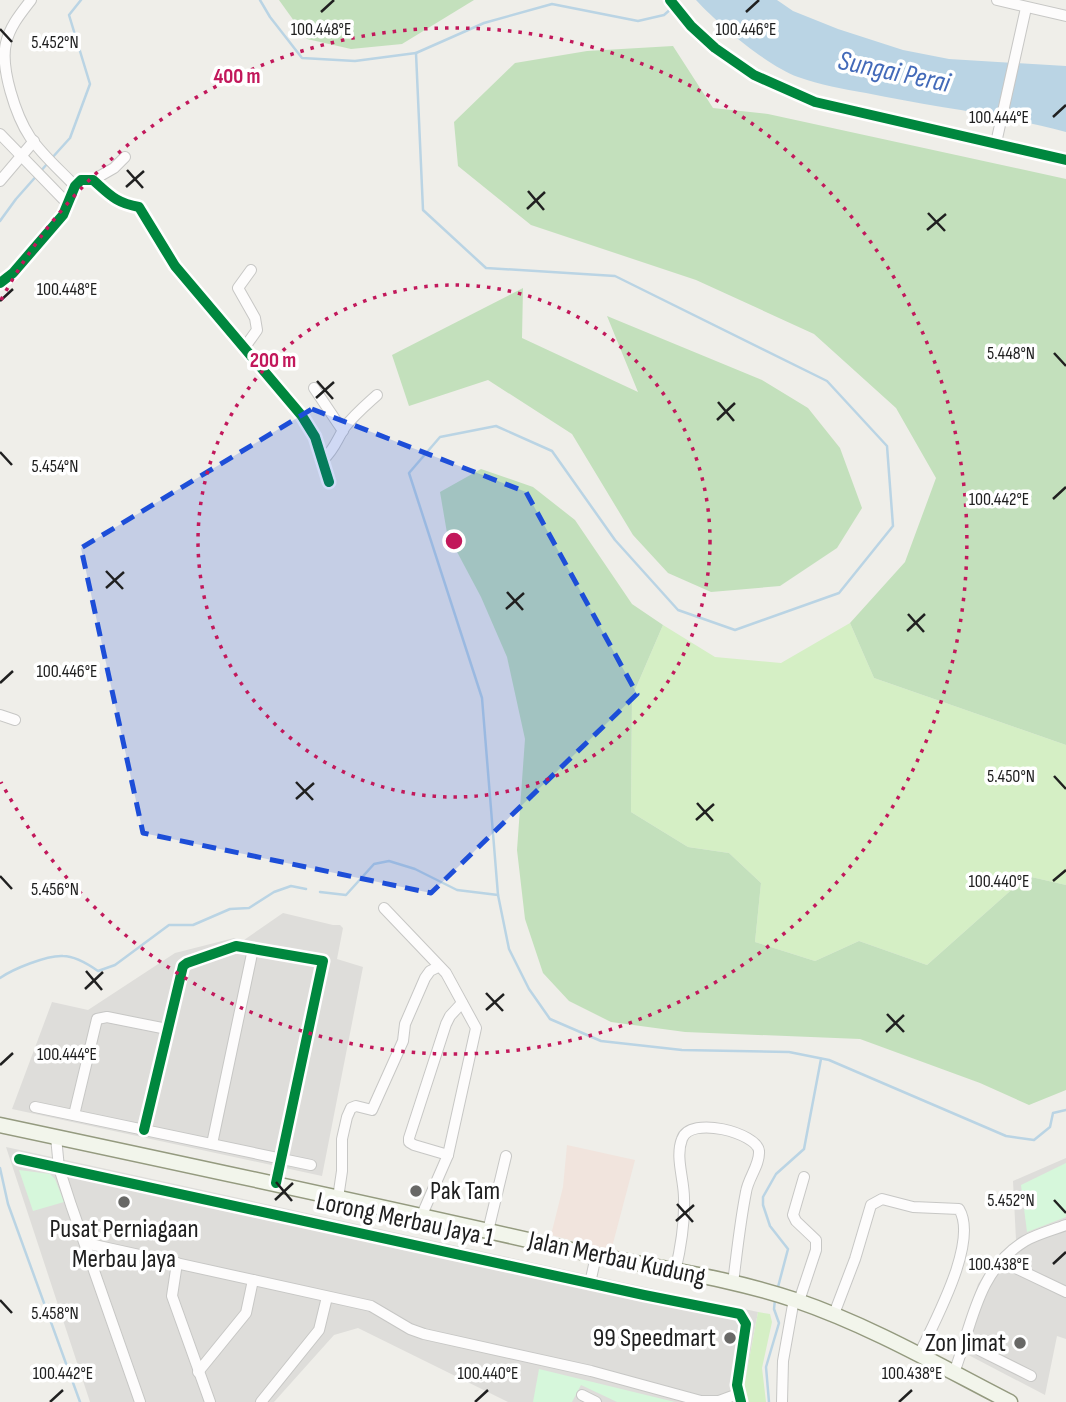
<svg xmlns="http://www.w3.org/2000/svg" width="1066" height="1402" viewBox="0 0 1066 1402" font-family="'Sofia Sans Condensed',sans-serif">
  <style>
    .residential { fill: #deddda }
    .commercial { fill: #f1e4dd }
    .grass { fill: #d5efc5 }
    .forest { fill: #c3e0bc }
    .park { fill: #d6f7db }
    .water { fill: #bad4e4 }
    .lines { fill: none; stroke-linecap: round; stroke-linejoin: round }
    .stream { stroke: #bad4e4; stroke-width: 2.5 }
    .minor-casing { stroke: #c7c7c5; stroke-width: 12 }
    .secondary-casing { stroke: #949a7f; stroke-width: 17 }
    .minor { stroke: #fdfcfc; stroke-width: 10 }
    .secondary { stroke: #f2f5eb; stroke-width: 14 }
    .cycleway-casing { stroke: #fff; stroke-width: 15 }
    .cycleway { stroke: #00873e; stroke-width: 10 }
    .marked { fill: #1d4ed8; fill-opacity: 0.2; stroke: #1d4ed8; stroke-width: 5; stroke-dasharray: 14 9; stroke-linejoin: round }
    .ticks { fill: none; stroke: #202020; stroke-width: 2.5 }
    .ring { fill: none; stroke: #c2185b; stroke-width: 3.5; stroke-dasharray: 3.5 7 }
    .poi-dot { fill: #686866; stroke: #fff; stroke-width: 2.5 }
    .labels { text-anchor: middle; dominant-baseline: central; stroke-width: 7; stroke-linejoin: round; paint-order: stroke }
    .poi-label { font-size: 26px; fill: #202020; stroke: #fff; text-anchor: end }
    .street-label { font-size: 26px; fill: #202020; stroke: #fff }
    .water-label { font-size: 28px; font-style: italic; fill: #436ab9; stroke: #fff }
    .ticks-label { font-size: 18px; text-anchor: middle; fill: #202020; stroke: #fff; stroke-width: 7; stroke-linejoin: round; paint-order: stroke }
    .centre { fill: #c2185b; stroke: #fff; stroke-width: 3.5 }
    .ring-label { font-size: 21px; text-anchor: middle; font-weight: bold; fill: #c2185b; stroke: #fff; stroke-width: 7; stroke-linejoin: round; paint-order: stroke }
  </style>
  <rect width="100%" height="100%" fill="#efeee9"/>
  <g class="residential">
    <path d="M283,913L333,925H340L343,928L337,959L363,967L322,1176L12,1109L52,1002L88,1010L175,953L234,938L244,940Z"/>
    <path d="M6,1147L758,1312L744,1387L749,1402H508L358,1328L334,1335L274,1402H90Z"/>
    <path d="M1066,1158V1339L1057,1336L1045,1395L957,1349L978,1284L995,1260L1016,1240L1013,1181Z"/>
  </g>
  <path class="commercial" d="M567,1145L635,1160L611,1251L551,1235L563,1187Z"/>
  <g class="grass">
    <path d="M850,623L874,678L1066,745V885L1027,876L927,965L859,941L815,961L755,942L761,883L729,853L688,847L631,812L632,697L663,625L715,657L781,663Z"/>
    <path d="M758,1312L770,1314L772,1322L762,1368L766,1402H749L744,1387Z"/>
  </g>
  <g class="forest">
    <path d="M279,0H474L402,44L351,49L307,39Z"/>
    <path d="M673,46L713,108L768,114L1066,179V745L874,678L850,623L905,562L936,478L896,408L814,334L696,280L531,225L458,166L454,122L515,63L587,51Z"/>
    <path d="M523,288L522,338L638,392L607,316L762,380L808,408L840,448L862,508L837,548L780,586L711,592L668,573L633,535L572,434L488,380L409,406L392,355Z"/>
    <path d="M481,469L533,487L575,520L632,604L663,625L632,697L631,812L688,847L729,853L761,883L755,942L815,961L859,941L927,965L1027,876L1066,885V1090L1029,1105L980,1083L860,1039L685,1032L611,1022L569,1001L543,973L525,919L517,850L525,739L507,657L481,597L447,533L440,492Z"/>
  </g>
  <g class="park">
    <path d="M1066,1163V1217L1027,1232L1021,1185Z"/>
    <path d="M19,1170L50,1174L55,1179L64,1202L33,1211Z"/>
    <path d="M539,1369L675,1402H617L581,1385L572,1402H533Z"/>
  </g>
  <path class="water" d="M696,0H777L793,11L838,29L903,50L949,59L1066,66V132C1000,114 932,107 866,93C843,89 820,85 798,77C766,65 719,25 696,0Z"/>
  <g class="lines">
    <g class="stream">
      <path d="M260,0L270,17L302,58L355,61L416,53L423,210L486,268L615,276L827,381L887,446L893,526L839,593L735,630L678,610L615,540L552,451L496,426L440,437L409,473L482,698L498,895L509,949L529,989L550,1019L601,1041L682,1050L789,1052L829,1060L1006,1136L1034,1140L1050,1127L1053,1113L1066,1110"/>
      <path d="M416,53L484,23L552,4L638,21L664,15L672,8"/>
      <path d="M51,159L70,138L90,84L69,15L81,0"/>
      <path d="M0,221L16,199L47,164"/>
      <path d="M320,892L346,895L374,864L389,861L415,869L457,890L498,895"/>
      <path d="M0,978C13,969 47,955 63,956C75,956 88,964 98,971L115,965L169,925H193L230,909L249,908L274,892L291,886L306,889"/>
      <path d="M0,1168L8,1204L80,1402"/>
      <path d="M778,1287L788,1249L770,1226L763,1205V1197L776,1174L804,1149L821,1059"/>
      <path d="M769,1402L766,1367L779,1323L774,1309L775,1299"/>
    </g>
    <g class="minor-casing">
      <g id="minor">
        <path d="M31,0C21,13 10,26 6,43C0,68 16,116 30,137C42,155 60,170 75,186"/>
        <path d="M670,0L691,26L715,48L754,75L815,102L1066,160"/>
        <path d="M997,0L1066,16"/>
        <path d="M0,134L68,204"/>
        <path d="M996,143L1026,8"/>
        <path d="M93,180L114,168L125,157"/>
        <path d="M0,181L34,141"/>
        <path d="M0,283L13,273L63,215L75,186L81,180H93C110,195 116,203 139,207L175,266L302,416L315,437L329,482"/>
        <path d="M245,347L257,330L255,318L238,288L251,270"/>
        <path d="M314,388L343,431"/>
        <path d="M323,460C335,449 337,439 345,427C354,415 366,405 377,395"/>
        <path d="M0,715L15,720"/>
        <path d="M384,908L446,973L476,1028L448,1155L421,1217"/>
        <path d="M35,1107L311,1165"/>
        <path d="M74,1115L97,1019L107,1017L167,1029"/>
        <path d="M144,1130L183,966L187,963L236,946L323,961L276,1183"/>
        <path d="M56,1137L59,1168L71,1205L140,1402"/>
        <path d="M212,1144L253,949"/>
        <path d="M448,1155L414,1145L409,1142V1138L446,1024L450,1016L462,1003"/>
        <path d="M19,1159L644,1295L740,1314L746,1324L737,1385L741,1402"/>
        <path d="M338,1198L342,1171V1139L347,1117L351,1108L356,1106L372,1110L403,1041L405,1024L425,978L430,971L438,967"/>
        <path d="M488,1231L506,1156"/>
        <path d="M85,1243L371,1306L410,1329L424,1334L591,1371L701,1401H719L738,1394"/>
        <path d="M1001,1261L1066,1292"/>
        <path d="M177,1263L172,1296L210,1402"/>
        <path d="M675,1272C681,1247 685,1224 684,1198C684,1179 675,1157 682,1139C690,1115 757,1133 759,1151C760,1165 748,1178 746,1192C740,1222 737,1252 733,1283"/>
        <path d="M590,1283L596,1256"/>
        <path d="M799,1301L816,1250V1240L796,1221L793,1215L804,1177"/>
        <path d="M834,1314L855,1259L871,1205L882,1199L913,1207L959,1209C979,1242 934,1322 919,1355"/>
        <path d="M965,1343L1031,1376"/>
        <path d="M198,1372L246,1313L253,1280"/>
        <path d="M954,1373C972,1325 977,1270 1025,1241C1037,1234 1053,1230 1066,1225"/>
        <path d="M582,1395L596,1402"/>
        <path d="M261,1402L319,1330L327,1297"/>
        <path d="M782,1402L783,1361L794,1299"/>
      </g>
    </g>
    <g class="secondary-casing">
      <path id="secondary" d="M0,1125C188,1165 376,1205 563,1248C640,1266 721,1275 795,1300C871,1326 940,1366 1010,1402"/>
    </g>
    <use href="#minor" class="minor"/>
    <use href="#secondary" class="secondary"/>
    <g class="cycleway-casing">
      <g id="cycleway">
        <path d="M670,0L691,26L715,48L754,75L815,102L1066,160"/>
        <path d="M0,283L13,273L63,215L75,186L81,180H93C110,195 116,203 139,207L175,266L302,416L315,437L329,482"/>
        <path d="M144,1130L183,966L187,963L236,946L323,961L276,1183"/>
        <path d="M19,1159L644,1295L740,1314L746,1324L737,1385L741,1402"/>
      </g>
    </g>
    <use href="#cycleway" class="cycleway"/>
  </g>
  <path class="marked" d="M312,409L526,492L637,694L431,893L143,833L81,548Z"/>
  <path class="ticks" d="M321,12L334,0M746,12L759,0M0,29L12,42M1053,117L1066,105M127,170L143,188M126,187L144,171M528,191L544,210M527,209L545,192M928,213L945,231M927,230L946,214M0,301L13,289M1054,353L1066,366M317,381L333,399M316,398L334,382M718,402L734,421M717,420L735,403M0,452L12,465M1053,499L1066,487M106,571L123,589M106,588L124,572M507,592L523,610M506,609L524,593M908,614L924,632M907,631L925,614M0,683L13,671M1054,776L1066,789M296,782L313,800M296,799L314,783M697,803L713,821M696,820L714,804M0,876L12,889M1053,881L1066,870M86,971L102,990M85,989L103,972M486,993L503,1011M486,1010L504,994M887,1014L904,1032M886,1032L904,1015M0,1065L13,1053M276,1182L292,1201M275,1200L293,1183M1054,1200L1066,1213M677,1204L693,1222M676,1221L694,1205M1053,1264L1066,1252M0,1300L12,1313M50,1402L63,1390M475,1402L488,1390M899,1402L912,1390"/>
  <g class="ring">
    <circle cx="454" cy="541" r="256"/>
    <path d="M1 300A513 513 0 1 1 1 782"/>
  </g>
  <g class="poi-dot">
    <circle cx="416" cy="1191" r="7"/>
    <circle cx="124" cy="1202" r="7"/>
    <circle cx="730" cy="1338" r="7"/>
    <circle cx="1020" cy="1343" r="7"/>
  </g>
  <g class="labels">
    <g class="poi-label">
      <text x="430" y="1191" text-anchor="start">Pak Tam</text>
      <text x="124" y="1229" text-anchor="middle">Pusat Perniagaan<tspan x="124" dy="30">Merbau Jaya</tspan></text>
      <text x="716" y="1338">99 Speedmart</text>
      <text x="1006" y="1343">Zon Jimat</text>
    </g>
    <g class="street-label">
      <text transform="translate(405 1220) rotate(12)">Lorong Merbau Jaya 1</text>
      <text transform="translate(617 1259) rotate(12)">Jalan Merbau Kudung</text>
    </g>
    <g class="water-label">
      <text transform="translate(894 72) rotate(12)">Sungai Perai</text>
    </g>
  </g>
  <g class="ticks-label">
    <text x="321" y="35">100.448°E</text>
    <text x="746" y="35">100.446°E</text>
    <text x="55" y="48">5.452°N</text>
    <text x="999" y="123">100.444°E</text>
    <text x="67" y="295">100.448°E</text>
    <text x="1011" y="359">5.448°N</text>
    <text x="55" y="472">5.454°N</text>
    <text x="999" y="505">100.442°E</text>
    <text x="67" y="677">100.446°E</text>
    <text x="1011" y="782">5.450°N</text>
    <text x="999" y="887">100.440°E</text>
    <text x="55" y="895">5.456°N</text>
    <text x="67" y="1060">100.444°E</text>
    <text x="1011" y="1206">5.452°N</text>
    <text x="999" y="1270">100.438°E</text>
    <text x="55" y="1319">5.458°N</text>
    <text x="63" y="1379">100.442°E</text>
    <text x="488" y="1379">100.440°E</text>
    <text x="912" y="1379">100.438°E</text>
  </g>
  <circle cx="454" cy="541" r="10" class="centre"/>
  <g class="ring-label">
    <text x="237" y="83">400 m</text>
    <text x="273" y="367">200 m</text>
  </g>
</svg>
